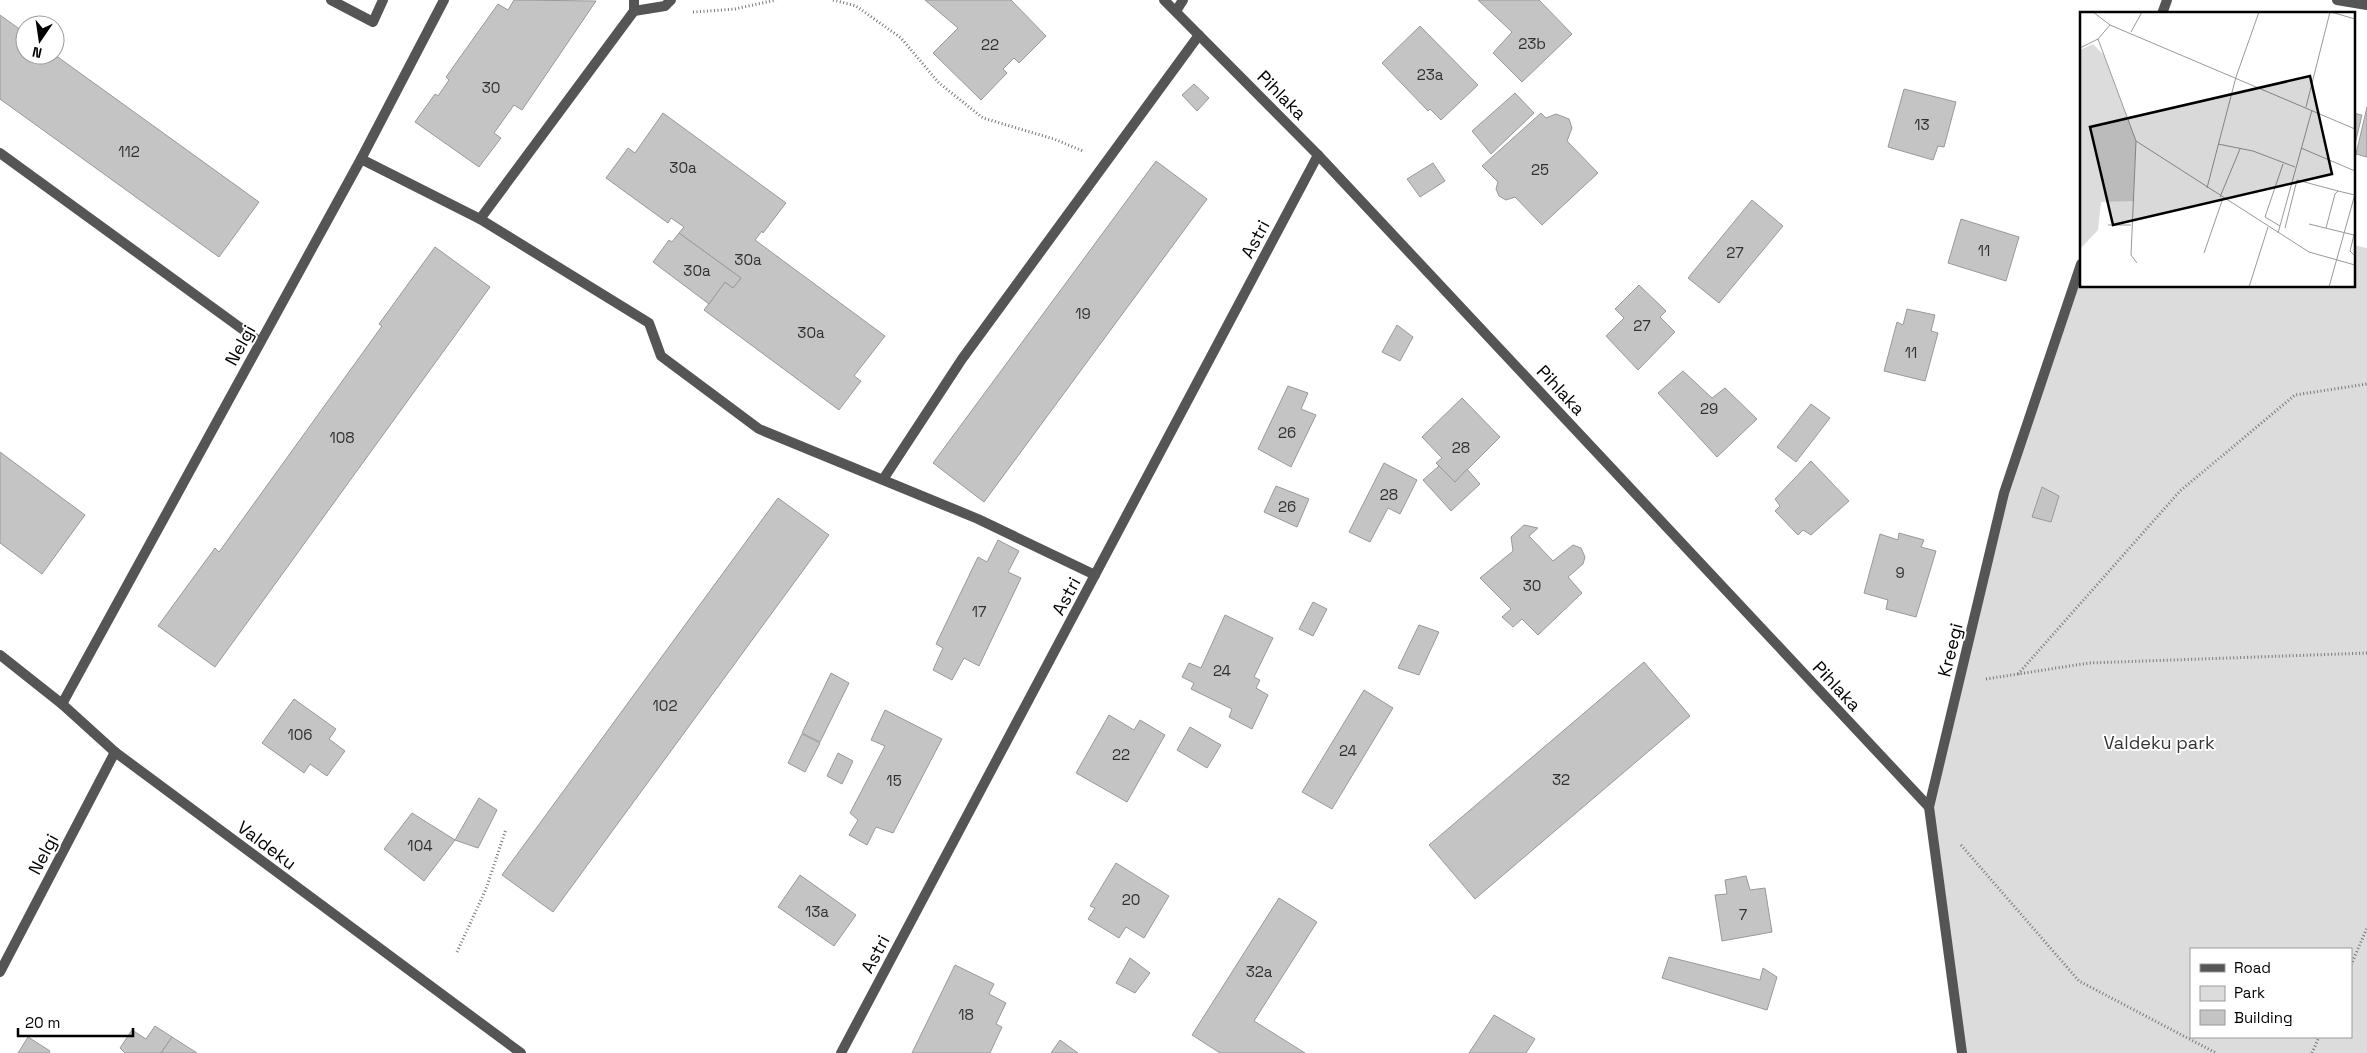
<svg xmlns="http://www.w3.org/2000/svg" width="2367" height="1053" viewBox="0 0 2367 1053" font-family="'Space Grotesk',sans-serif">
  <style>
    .green { fill: #dcdcdc; fill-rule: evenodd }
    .building { fill: #c4c4c4; stroke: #999 }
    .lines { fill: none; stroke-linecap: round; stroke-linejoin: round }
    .path { stroke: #777; stroke-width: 3; stroke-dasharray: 1 2.5; stroke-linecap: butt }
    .minor { stroke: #555; stroke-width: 10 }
    .tertiary { stroke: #555; stroke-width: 10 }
    .labels { text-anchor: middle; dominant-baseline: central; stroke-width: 4; stroke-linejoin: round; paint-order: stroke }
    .number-label { font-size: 15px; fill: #313131 }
    .street-label { font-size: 18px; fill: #000; stroke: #fff }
    .park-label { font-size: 18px; fill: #333; stroke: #fff }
    .inset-road { fill: none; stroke: #999; stroke-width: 1 }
    .view { fill: #000; fill-opacity: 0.15; stroke: #000; stroke-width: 2.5 }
    .inset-edge { fill: none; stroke: #000; stroke-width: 2.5 }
  </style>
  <rect width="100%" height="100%" fill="#fff"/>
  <path class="green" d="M2353,245L2367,248V1053H1962L1929,808L2004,493L2081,264V286H2353ZM2191,949H2351V1037H2191Z"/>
  <g class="building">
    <path d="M514,0L596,1L522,110L514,105L494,133L501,138L479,167L415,122L435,94L438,96L449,80L446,77L498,4L508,10Z"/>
    <path d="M925,0H1011L1046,36L1019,63L1014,58L1003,69L1007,73L981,100L933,53L958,28Z"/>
    <path d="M1478,0H1539L1572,34L1522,82L1493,53L1512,32Z"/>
    <path d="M0,15L25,33V55H55L259,202L219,257L0,99Z"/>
    <path d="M1420,26L1478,85L1441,120L1430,109L1428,111L1382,63Z"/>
    <path d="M1194,84L1209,98L1197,111L1182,95Z"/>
    <path d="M1904,89L1956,102L1944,147L1938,146L1933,160L1888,147Z"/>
    <path d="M1515,93L1534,113L1491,154L1472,131Z"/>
    <path d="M2367,107V157L2356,154Z"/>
    <path d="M663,113L786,203L763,233L762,231L755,240L885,336L854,376L861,381L839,410L704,310L725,282L733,288L741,278L679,233L684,227L671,218L668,223L606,178L628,148L635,153Z"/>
    <path d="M1541,113L1546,118L1556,114L1569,119L1572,128L1567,141L1598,173L1542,225L1515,197L1506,200L1499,196L1496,189L1498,182L1482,166Z"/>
    <path d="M2353,113L2362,115L2354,148H2353Z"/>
    <path d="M1156,161L1207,199L984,502L933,463Z"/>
    <path d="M1433,163L1445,181L1420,197L1407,179Z"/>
    <path d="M1752,200L1783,226L1719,303L1688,278Z"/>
    <path d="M1961,219L2019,237L2006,281L1948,263Z"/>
    <path d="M679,233L741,278L733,288L725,282L709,304L653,262L669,240L672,242Z"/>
    <path d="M435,247L490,287L215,667L158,626L215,548L219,552L382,326L379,324Z"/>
    <path d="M1639,285L1666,311L1660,317L1675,332L1638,370L1606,336L1624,318L1615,309Z"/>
    <path d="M1907,309L1935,315L1931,331L1938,333L1925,381L1884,371L1897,322L1903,325Z"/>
    <path d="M1397,325L1413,337L1400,361L1382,352Z"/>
    <path d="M1683,371L1712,398L1725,388L1757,419L1717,457L1658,393Z"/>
    <path d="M1288,386L1308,393L1301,409L1316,415L1291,467L1258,449Z"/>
    <path d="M1462,398L1500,437L1455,482L1436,463L1442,458L1422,437Z"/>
    <path d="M1811,404L1830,418L1796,462L1777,447Z"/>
    <path d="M0,452L85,515L42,574L0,543Z"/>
    <path d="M1811,461L1849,501L1811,535L1803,530L1798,535L1775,511L1780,506L1775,499Z"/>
    <path d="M1384,463L1417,480L1400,514L1388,508L1370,542L1349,532Z"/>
    <path d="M1439,466L1455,482L1467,469L1480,484L1451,511L1423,480Z"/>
    <path d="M1276,486L1309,499L1297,527L1264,512Z"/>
    <path d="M2042,487L2059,496L2051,522L2032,517Z"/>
    <path d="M778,498L829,535L553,912L502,875Z"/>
    <path d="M1524,525L1538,528L1529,536L1553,561L1573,545L1581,548L1585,557L1583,564L1568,577L1582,593L1538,635L1522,619L1513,627L1502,617L1511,609L1480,578L1513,551L1511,537Z"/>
    <path d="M1899,533L1924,540L1921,547L1936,551L1916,617L1886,609L1888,600L1864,593L1880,534L1898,540Z"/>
    <path d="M998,540L1019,551L1008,572L1021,578L979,666L964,658L952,680L933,670L943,648L936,644L978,557L987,562Z"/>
    <path d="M1313,602L1327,609L1313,636L1299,629Z"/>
    <path d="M1225,615L1273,638L1254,677L1260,680L1256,688L1268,695L1252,729L1229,717L1232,709L1191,689L1194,683L1182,677L1189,663L1201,668Z"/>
    <path d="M1419,625L1439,632L1419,675L1398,668Z"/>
    <path d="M1644,662L1690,716L1475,899L1429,845Z"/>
    <path d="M831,673L849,683L820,742L802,733Z"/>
    <path d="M1364,690L1393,708L1332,809L1302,792Z"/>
    <path d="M294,699L336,729L329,739L345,751L327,776L310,764L304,773L262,743Z"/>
    <path d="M885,710L942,739L893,833L876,827L867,845L849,835L858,820L850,813L885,746L871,740Z"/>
    <path d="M1109,715L1134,730L1140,720L1165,735L1127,802L1076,773Z"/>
    <path d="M1190,727L1221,745L1207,768L1177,750Z"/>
    <path d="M802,734L820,743L805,772L788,763Z"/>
    <path d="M838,753L853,761L842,784L827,776Z"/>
    <path d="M479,798L497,810L478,848L455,840Z"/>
    <path d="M412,813L455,840L424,881L384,849Z"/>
    <path d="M1116,863L1169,896L1144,938L1126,927L1119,938L1088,919L1095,908L1090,906Z"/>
    <path d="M800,875L856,915L834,946L778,907Z"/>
    <path d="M1746,876L1750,890L1765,888L1772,932L1722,941L1715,895L1727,894L1725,880Z"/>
    <path d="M1279,898L1317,922L1254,1021L1305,1053H1220L1192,1035Z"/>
    <path d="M1669,957L1760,980L1763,968L1777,977L1767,1010L1662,978Z"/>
    <path d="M1130,958L1150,973L1135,993L1116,983Z"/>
    <path d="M955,965L994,984L989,994L1006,1003L996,1024L1002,1027L990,1053H912Z"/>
    <path d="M1494,1015L1535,1039L1526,1053H1469Z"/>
    <path d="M155,1026L172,1037L161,1053H125L120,1048L132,1030L146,1039Z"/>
    <path d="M28,1037L50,1051L49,1053H18Z"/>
    <path d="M172,1037L197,1053H161Z"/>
    <path d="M1060,1040L1078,1053H1051Z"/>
  </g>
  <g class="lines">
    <g class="path">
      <path d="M833,0L856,6L901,38L939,83L983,118L1054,139L1083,151"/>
      <path d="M693,12L735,9L776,0"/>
      <path d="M2018,674L2180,491L2295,395L2367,384"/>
      <path d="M1986,679L2089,663L2367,653"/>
      <path d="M1961,845L2079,981L2216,1053"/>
      <path d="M457,952L486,889L506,829"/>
      <path d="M2351,965L2367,928"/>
      <path d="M2312,1053L2319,1037"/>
    </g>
    <g class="minor">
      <path d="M331,0L373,22L383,0"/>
      <path d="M1164,0L1318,155L1929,807"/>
      <path d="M2337,0L2367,5"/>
      <path d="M634,11L665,6L671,0"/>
      <path d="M1176,11L1183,0"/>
      <path d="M2162,14L2167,0"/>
      <path d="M0,153L260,342"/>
      <path d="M361,159L480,219L649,323L661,356L759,429L978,519L1095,575"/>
      <path d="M480,219L634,11V0"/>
      <path d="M884,478L962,359L1199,35"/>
      <path d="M62,704L361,159L444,0"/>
      <path d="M0,972L115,752"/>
      <path d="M841,1053L1318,155"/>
      <path d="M1962,1053L1929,807L2004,493L2081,264"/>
    </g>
    <path class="tertiary" d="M0,655L62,704L115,752L521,1053"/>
  </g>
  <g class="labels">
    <g class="number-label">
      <text x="1532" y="43">23b</text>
      <text x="990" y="44">22</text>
      <text x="1430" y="74">23a</text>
      <text x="491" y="87">30</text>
      <text x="1922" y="124">13</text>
      <text x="129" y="151">112</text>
      <text x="683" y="167">30a</text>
      <text x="1540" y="169">25</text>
      <text x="1984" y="250">11</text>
      <text x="1735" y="252">27</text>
      <text x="748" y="259">30a</text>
      <text x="697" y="270">30a</text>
      <text x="1083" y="313">19</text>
      <text x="1642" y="325">27</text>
      <text x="811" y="332">30a</text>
      <text x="1911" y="352">11</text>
      <text x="1709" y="408">29</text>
      <text x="1287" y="432">26</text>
      <text x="342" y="437">108</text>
      <text x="1461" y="447">28</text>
      <text x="1389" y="494">28</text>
      <text x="1287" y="506">26</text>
      <text x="1900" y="572">9</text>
      <text x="1532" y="585">30</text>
      <text x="979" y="611">17</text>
      <text x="1222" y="670">24</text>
      <text x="665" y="705">102</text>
      <text x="300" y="734">106</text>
      <text x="1348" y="750">24</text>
      <text x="1121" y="754">22</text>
      <text x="1561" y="779">32</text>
      <text x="894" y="780">15</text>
      <text x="420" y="845">104</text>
      <text x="1131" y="899">20</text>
      <text x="817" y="911">13a</text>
      <text x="1743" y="914">7</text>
      <text x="1259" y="971">32a</text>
      <text x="966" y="1014">18</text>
    </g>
    <g class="street-label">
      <text transform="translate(1282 95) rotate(45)">Pihlaka</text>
      <text transform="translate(1255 239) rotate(-62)">Astri</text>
      <text transform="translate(240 345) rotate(-61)">Nelgi</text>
      <text transform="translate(1561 390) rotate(47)">Pihlaka</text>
      <text transform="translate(1066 596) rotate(-62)">Astri</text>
      <text transform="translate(1950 650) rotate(-76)">Kreegi</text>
      <text transform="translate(1837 686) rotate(47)">Pihlaka</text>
      <text transform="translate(267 845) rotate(37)">Valdeku</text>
      <text transform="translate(43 854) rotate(-62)">Nelgi</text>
      <text transform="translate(875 954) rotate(-62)">Astri</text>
    </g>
    <g class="park-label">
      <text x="2159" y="742">Valdeku park</text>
    </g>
  </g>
  <g transform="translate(2080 12)">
    <rect width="275" height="275" fill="#fff"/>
    <path d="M13,32L23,42L56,129L53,189L21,190L18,218L0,237V38Z" fill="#dcdcdc"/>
    <path class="inset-road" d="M13,0L30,13L275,117M251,0L275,7M51,20L62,0M18,27L56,129L51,243L57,251M0,36L18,27L30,13M226,95L250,0M56,129L229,240L275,253M138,132L173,139L215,155M221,136L275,159M127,176L156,65L179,0M140,185L160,137M229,212L274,223L270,239L275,244M28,213H51M200,214L185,205L203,152M205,216L217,168L258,179M246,216L255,182L258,179L275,183M198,221L232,98M124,241L143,186M169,275L188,215M249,275L275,182"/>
    <path class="view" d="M230,64L252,162L33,213L10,115Z"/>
    <rect width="275" height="275" class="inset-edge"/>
  </g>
  <rect x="2190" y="948" width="162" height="90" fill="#ffffff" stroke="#999999"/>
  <rect x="2200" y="964" width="25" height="8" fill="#555555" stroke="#999999"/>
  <text x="2234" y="973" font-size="15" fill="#000000">Road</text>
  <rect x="2200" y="986" width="25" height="15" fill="#dcdcdc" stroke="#999999"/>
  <text x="2234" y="998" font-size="15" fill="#000000">Park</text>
  <rect x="2200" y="1010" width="25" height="15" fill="#c4c4c4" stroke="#999999"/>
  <text x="2234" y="1023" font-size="15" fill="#000000">Building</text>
  <g transform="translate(40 40) rotate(193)"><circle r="24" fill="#ffffff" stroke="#999999"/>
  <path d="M0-4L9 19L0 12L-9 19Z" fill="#000000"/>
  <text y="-8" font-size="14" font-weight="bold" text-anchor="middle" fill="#000000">N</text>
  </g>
  <path d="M18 1028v8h115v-8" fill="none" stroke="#000000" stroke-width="2.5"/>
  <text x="25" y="1028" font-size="15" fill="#000000" stroke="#ffffff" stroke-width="4" paint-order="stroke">20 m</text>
</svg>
